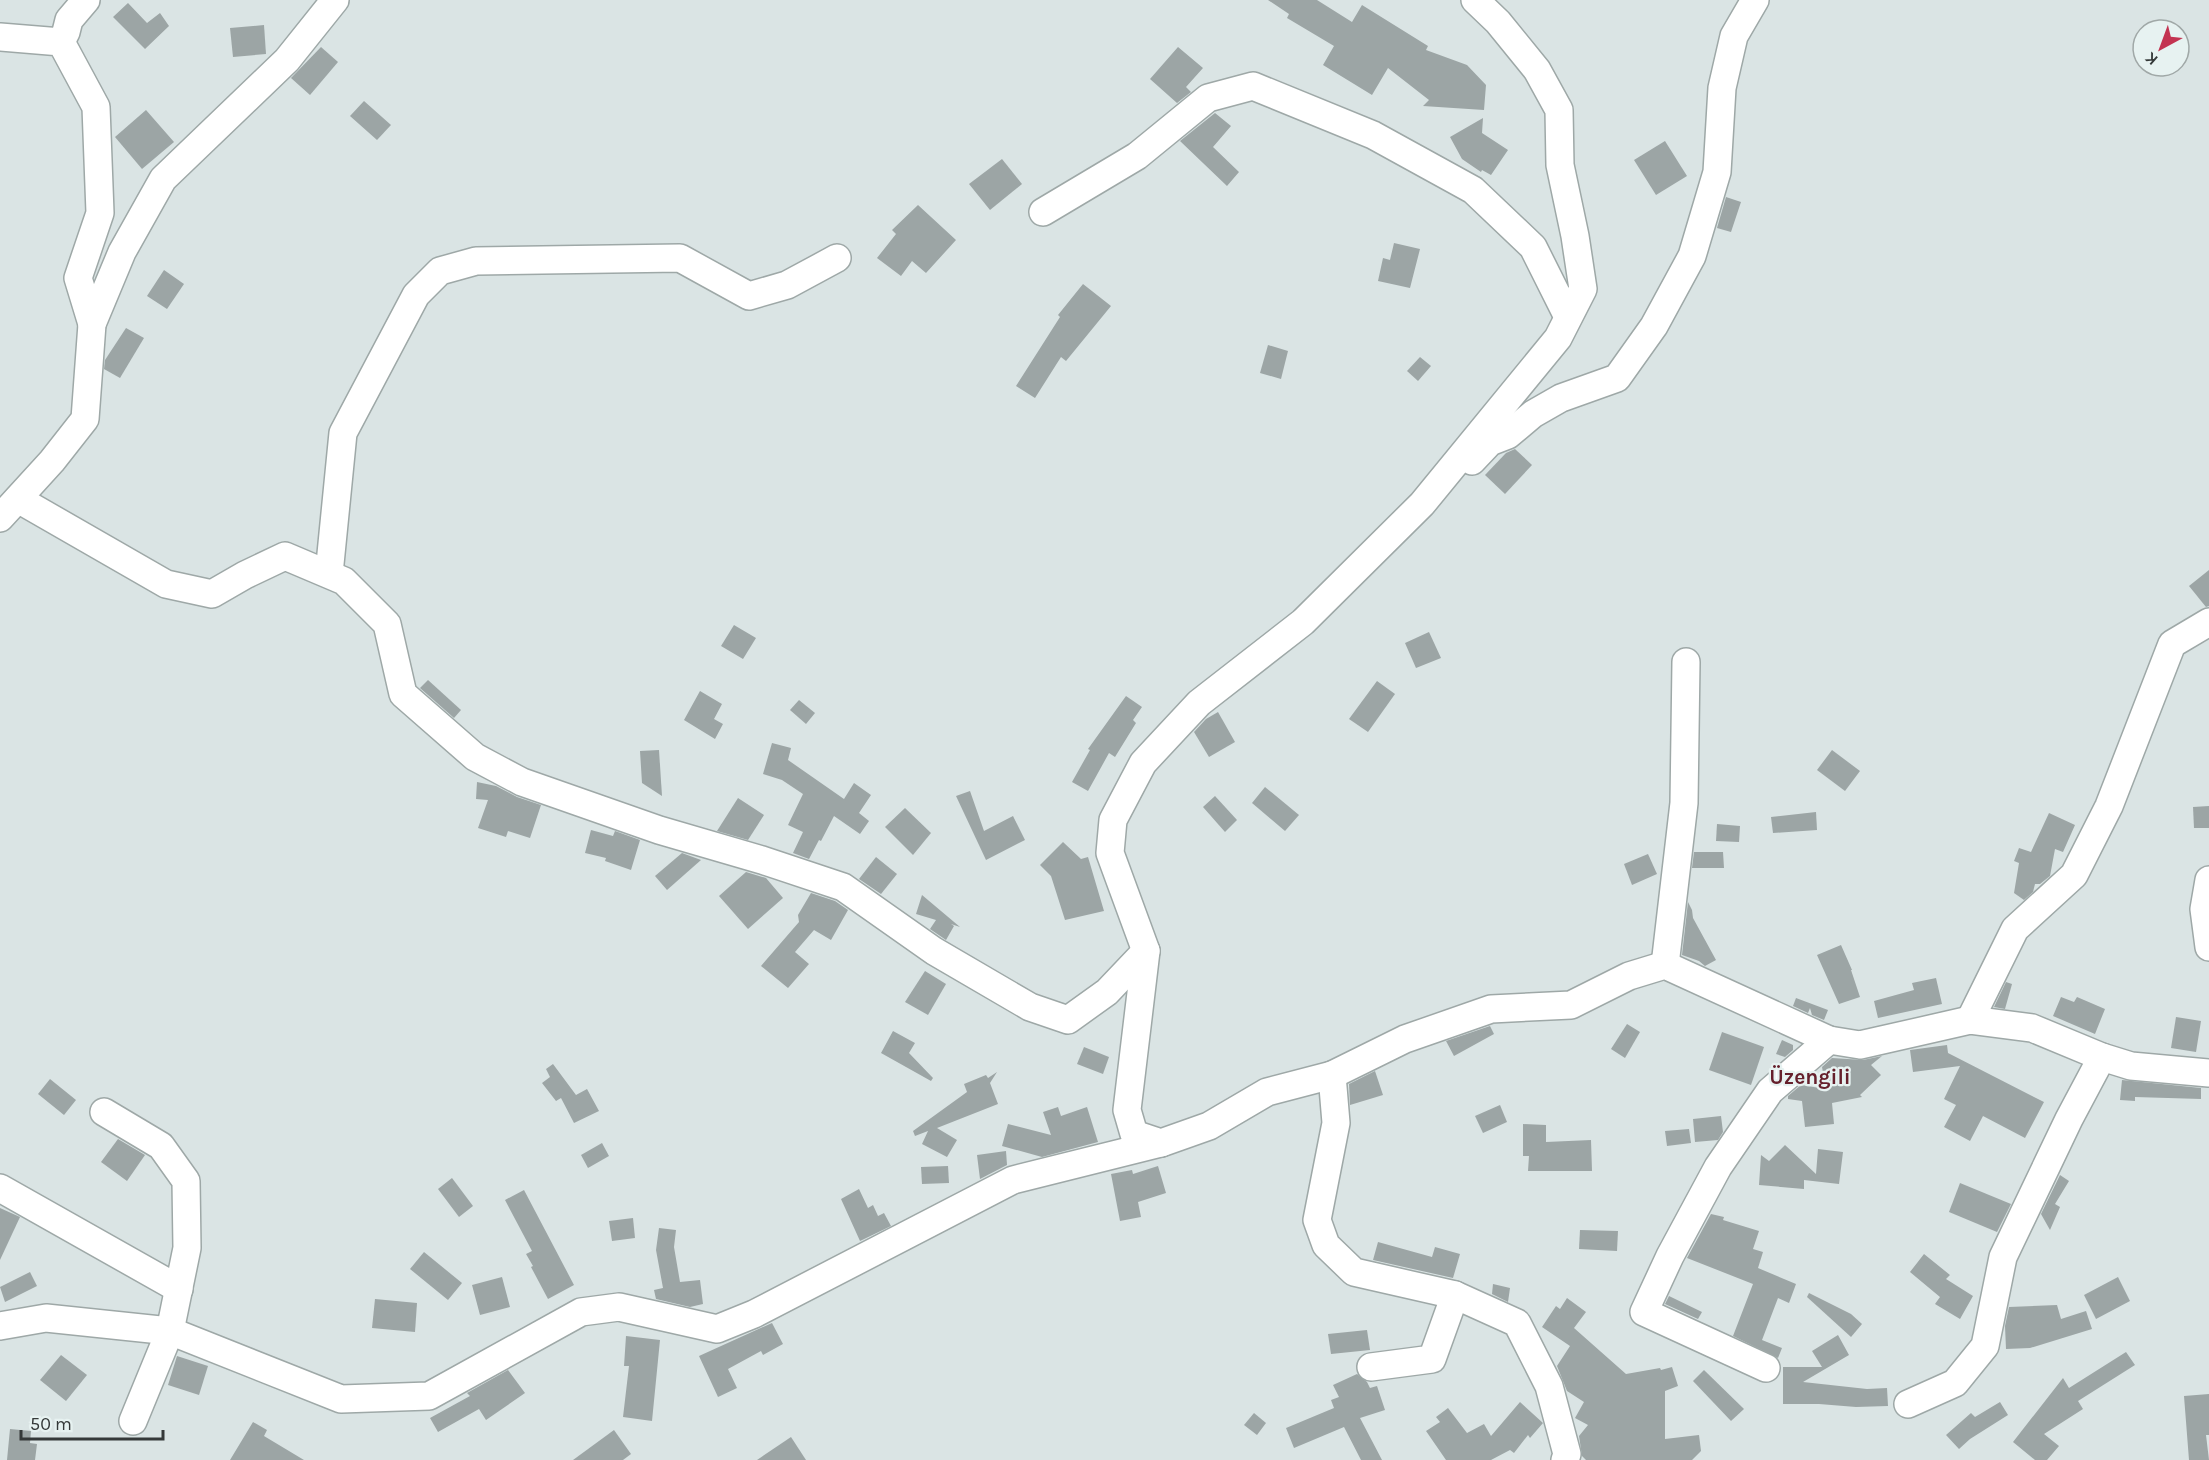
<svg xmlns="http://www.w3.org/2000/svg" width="2209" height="1460" viewBox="0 0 2209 1460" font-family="Karla,sans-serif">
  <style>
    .building { fill: #9ca5a5 }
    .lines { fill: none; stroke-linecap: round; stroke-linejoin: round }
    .minor-casing { stroke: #9ea8a7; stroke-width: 30 }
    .minor { stroke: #fff; stroke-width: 27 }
    .labels { text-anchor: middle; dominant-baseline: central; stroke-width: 4.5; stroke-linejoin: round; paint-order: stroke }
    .quarter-label { font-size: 21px; font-weight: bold; fill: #66202c; stroke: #e7f2f1 }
  </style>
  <rect width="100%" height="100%" fill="#dae4e4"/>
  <g class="building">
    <path d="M1268,0H1317L1352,22L1362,5L1428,46L1426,50L1467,65L1486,85L1484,110L1423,106L1429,100L1388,68L1372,95L1323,65L1334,46L1287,18L1289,14Z"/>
    <path d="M128,3L147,23L160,13L169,26L145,49L113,17Z"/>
    <path d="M264,25L266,54L233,57L230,28Z"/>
    <path d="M321,47L338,62L310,95L291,78Z"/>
    <path d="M1178,47L1203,68L1186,87L1191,92L1177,103L1150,79Z"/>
    <path d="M364,101L391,125L377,140L350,116Z"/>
    <path d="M146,110L174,142L142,169L115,137Z"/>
    <path d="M1215,113L1231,126L1213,147L1239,172L1227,186L1180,141Z"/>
    <path d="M1483,118L1482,133L1508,150L1491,175L1482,170L1481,172L1462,159L1450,137Z"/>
    <path d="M1665,141L1687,176L1656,195L1634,160Z"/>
    <path d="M1002,159L1022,184L990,210L969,184Z"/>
    <path d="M1726,197L1741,202L1731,232L1717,228Z"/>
    <path d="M918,205L956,240L926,273L912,261L901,276L877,258L896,234L892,230Z"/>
    <path d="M1394,243L1420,249L1410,288L1378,281L1383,258L1390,260Z"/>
    <path d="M164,270L184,284L167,309L147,296Z"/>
    <path d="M1083,284L1111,306L1066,361L1061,357L1035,398L1016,386L1060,317L1058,315Z"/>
    <path d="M126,328L144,338L120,378L104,369L105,360Z"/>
    <path d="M1268,345L1288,351L1281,379L1260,373Z"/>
    <path d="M1420,357L1431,366L1418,381L1407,371Z"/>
    <path d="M1515,449L1532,465L1505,494L1485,475L1506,453Z"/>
    <path d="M2209,570V606L2206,607L2189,586Z"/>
    <path d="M734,625L756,638L743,659L721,646Z"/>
    <path d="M1429,632L1441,658L1416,668L1405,643Z"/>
    <path d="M428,680L461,710L454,718L420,688Z"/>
    <path d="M1377,681L1395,694L1368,732L1349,719Z"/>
    <path d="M700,691L722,704L714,719L723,724L715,739L684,720Z"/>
    <path d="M1126,696L1142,707L1133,720L1136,723L1115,757L1109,753L1088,791L1072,782L1090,750L1088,749Z"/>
    <path d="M799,700L815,713L806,724L790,710Z"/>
    <path d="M1218,712L1235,742L1209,757L1194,732L1206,719Z"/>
    <path d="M772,743L791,748L788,760L844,799L854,783L871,795L859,813L869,821L860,834L834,816L821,841L819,840L809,859L793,853L803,832L788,825L803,794L782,780L763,774Z"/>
    <path d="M659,750L662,796L642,783L640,751Z"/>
    <path d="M1832,750L1860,771L1845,791L1817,770Z"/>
    <path d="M477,782L496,786L517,797L541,805L530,838L508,831L506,837L478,828L488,800L476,799Z"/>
    <path d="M1265,787L1299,815L1285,831L1252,803Z"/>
    <path d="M970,791L984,831L1013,816L1025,840L986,860L956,796Z"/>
    <path d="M1215,796L1237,820L1225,832L1203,807Z"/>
    <path d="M738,798L764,815L748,840L717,831Z"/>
    <path d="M2209,806V828H2194L2193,807Z"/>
    <path d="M905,808L931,833L913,855L885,827Z"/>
    <path d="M1816,812L1817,830L1773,833L1771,817Z"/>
    <path d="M2049,813L2075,825L2063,852L2055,849L2050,876L2040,884H2035L2033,892L2024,900L2014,893L2019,863L2014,861L2019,848L2031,852Z"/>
    <path d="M1717,824L1740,826L1739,842L1716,841Z"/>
    <path d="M591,830L613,836L615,831L640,840L631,870L605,861L606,858L585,853Z"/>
    <path d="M1063,842L1081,859L1088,857L1104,911L1065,920L1051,876L1040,865Z"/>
    <path d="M1694,852H1723L1724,868H1692Z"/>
    <path d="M682,853L701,860L667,890L655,876Z"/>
    <path d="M1648,854L1657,874L1632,885L1624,864Z"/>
    <path d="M876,857L897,874L881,894L859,879Z"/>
    <path d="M746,872L766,878L783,898L748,929L719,896Z"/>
    <path d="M811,893L835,901L848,910L831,940L814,930L795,952L809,964L788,988L761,966L799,922L798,915Z"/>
    <path d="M922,895L960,927L951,924L954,926L946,940L930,929L936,920L916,914Z"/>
    <path d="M1688,902L1692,910L1693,918L1716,960L1705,966L1699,961L1682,955Z"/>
    <path d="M1841,945L1852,970H1851L1860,997L1839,1004L1817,955Z"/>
    <path d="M925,971L946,984L928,1015L905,1002Z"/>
    <path d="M1936,978L1942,1004L1878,1018L1874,1001L1914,990L1912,983Z"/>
    <path d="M2006,982L2012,984L2005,1009L1994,1007Z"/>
    <path d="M2061,997L2074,1002L2077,997L2105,1009L2095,1034L2053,1016Z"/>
    <path d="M1796,998L1828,1010L1824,1020L1812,1015L1810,1008L1808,1013L1793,1006Z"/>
    <path d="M2176,1017L2201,1021L2196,1052L2171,1048Z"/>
    <path d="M1627,1024L1640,1032L1625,1058L1611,1049Z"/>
    <path d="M1490,1026L1494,1034L1454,1056L1446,1041Z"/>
    <path d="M893,1031L915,1043L909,1053L933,1078L931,1081L881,1053Z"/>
    <path d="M1722,1032L1764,1047L1751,1085L1709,1070Z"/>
    <path d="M1782,1040L1793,1045V1050L1785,1057L1776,1054Z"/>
    <path d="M1947,1045L1948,1053L2044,1102L2025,1138L1983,1116L1970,1141L1944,1127L1956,1105L1944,1099L1960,1066L1913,1072L1910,1050Z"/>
    <path d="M1084,1047L1109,1057L1103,1074L1077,1064Z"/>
    <path d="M1882,1056L1871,1065L1881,1075L1860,1095L1862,1097L1832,1103L1834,1124L1805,1127L1802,1101L1788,1099V1096L1801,1085L1826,1089L1822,1067L1832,1058L1863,1060Z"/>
    <path d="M553,1064L576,1095L587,1089L599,1111L574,1123L561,1098L556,1101L542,1083L550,1077L546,1069Z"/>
    <path d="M1375,1071L1383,1095L1350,1105L1349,1084Z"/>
    <path d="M997,1072L990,1083L998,1104L937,1128L957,1140L947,1157L922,1144L928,1131L915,1136L913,1131L967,1092L964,1084L986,1075L988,1078Z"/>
    <path d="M50,1079L76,1100L64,1115L38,1094Z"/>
    <path d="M2122,1080L2201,1088V1099L2135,1097V1101L2120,1100Z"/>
    <path d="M1500,1105L1507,1122L1483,1133L1475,1116Z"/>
    <path d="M1058,1107L1061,1116L1087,1107L1098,1142L1042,1157L1002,1146L1008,1124L1051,1135L1043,1112Z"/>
    <path d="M1721,1116L1723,1132L1718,1140L1695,1142L1693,1119Z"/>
    <path d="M1523,1124L1546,1125V1142L1591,1140L1592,1171H1528L1529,1156H1523Z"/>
    <path d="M1689,1129L1691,1143L1667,1146L1665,1131Z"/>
    <path d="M118,1139L145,1155L127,1181L101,1162Z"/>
    <path d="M602,1143L609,1156L588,1168L581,1155Z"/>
    <path d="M1785,1145L1816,1174L1818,1149L1843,1152L1839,1184L1804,1180V1189L1759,1185L1761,1155L1769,1161Z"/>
    <path d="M1006,1151L1007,1165L980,1179L977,1155Z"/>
    <path d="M948,1166L949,1183L922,1184L921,1167Z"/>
    <path d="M1158,1166L1166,1193L1138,1202L1141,1217L1120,1221L1111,1174L1132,1170L1133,1174Z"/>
    <path d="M2060,1175L2069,1181L2055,1204L2060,1207L2050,1230L2041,1214Z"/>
    <path d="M452,1178L473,1206L459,1217L438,1189Z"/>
    <path d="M1960,1183L2011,1204L1997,1232L1949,1212Z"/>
    <path d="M859,1189L868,1208L873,1205L878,1216L884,1213L891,1226L860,1241L841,1199Z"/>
    <path d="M524,1190L574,1285L548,1299L531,1267L533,1266L526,1254L532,1251L505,1200Z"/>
    <path d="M0,1208L20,1217L0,1260Z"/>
    <path d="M1711,1214L1724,1217L1723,1220L1759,1231L1753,1249L1763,1252L1758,1268L1796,1284L1789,1303L1778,1298L1762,1340L1782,1348L1778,1358L1733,1336L1753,1284L1687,1258Z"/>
    <path d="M633,1218L635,1238L612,1241L609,1221Z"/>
    <path d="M659,1228L676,1230L674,1247L680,1282L700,1280L703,1304L690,1307L656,1299L654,1290L663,1288L656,1250Z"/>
    <path d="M1580,1230L1618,1231L1617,1251L1579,1249Z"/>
    <path d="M1378,1242L1432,1257L1435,1247L1460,1254L1453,1278L1373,1260Z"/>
    <path d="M424,1252L462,1283L448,1300L410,1269Z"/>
    <path d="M1924,1254L1950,1275L1946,1279L1973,1296L1960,1319L1935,1304L1940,1297L1910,1272Z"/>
    <path d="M30,1272L37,1286L5,1302L0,1287Z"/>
    <path d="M502,1277L510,1307L480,1315L472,1285Z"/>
    <path d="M2118,1277L2130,1301L2096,1319L2084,1295Z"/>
    <path d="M1493,1284L1510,1288L1508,1302L1492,1294Z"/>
    <path d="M1809,1293L1851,1314L1862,1324L1851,1337L1807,1297Z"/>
    <path d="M1669,1296L1702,1312L1698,1319L1665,1304Z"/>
    <path d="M1567,1298L1586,1312L1574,1328L1626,1374L1660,1368L1661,1370L1672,1367L1678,1386L1665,1391V1439L1699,1435L1701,1451L1692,1460H1586L1582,1456L1579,1436L1588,1425L1575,1418L1584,1402L1567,1391L1557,1366L1570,1346L1542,1327L1556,1306L1560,1309Z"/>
    <path d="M375,1299L417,1303L415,1332L372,1328Z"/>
    <path d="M2057,1305L2061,1319L2086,1311L2092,1329L2030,1348L2006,1349L2005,1326L2009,1307Z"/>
    <path d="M772,1323L783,1344L763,1355L761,1351L728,1369L737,1388L718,1397L699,1356Z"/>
    <path d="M1367,1330L1370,1350L1331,1354L1328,1334Z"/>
    <path d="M1838,1335L1849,1355L1803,1382L1867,1389L1887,1388L1888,1406L1856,1407L1819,1404H1783V1367H1822L1812,1351Z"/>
    <path d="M626,1336L660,1340L652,1421L623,1417L629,1366H624Z"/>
    <path d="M2126,1352L2135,1365L2078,1401L2083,1409L2044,1434L2059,1446L2047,1460H2035L2013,1442L2063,1378L2069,1388Z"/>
    <path d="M61,1355L87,1375L66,1401L40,1380Z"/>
    <path d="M177,1356L208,1366L199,1395L168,1385Z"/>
    <path d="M508,1370L525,1393L486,1420L479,1409L438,1432L430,1418L470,1396L467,1393Z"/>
    <path d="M1704,1370L1744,1409L1731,1421L1693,1381Z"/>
    <path d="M1357,1374L1367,1382L1370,1388L1377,1386L1385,1410L1360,1418L1382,1460H1361L1344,1427L1294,1448L1286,1428L1334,1408L1331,1400L1339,1397L1333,1385Z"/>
    <path d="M2209,1394V1435H2206L2209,1460H2189L2184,1396Z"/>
    <path d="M1520,1402L1543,1423L1530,1438L1528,1435L1514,1453L1510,1450L1491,1460H1446L1426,1431L1440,1422L1436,1417L1448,1408L1467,1433L1484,1424L1491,1436Z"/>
    <path d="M2000,1402L2008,1415L1970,1439L1959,1449L1946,1435L1971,1413L1975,1417Z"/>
    <path d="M1254,1413L1266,1423L1257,1435L1244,1425Z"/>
    <path d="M253,1422L267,1430L264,1436L304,1460H230Z"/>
    <path d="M10,1429L31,1431L30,1443L37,1444L35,1460H7Z"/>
    <path d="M614,1430L631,1454L623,1460H573Z"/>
    <path d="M791,1437L806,1460H757Z"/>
  </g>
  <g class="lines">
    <g class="minor-casing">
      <g id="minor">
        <path d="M1475,0L1498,22L1537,70L1559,110L1560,165L1575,236L1583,289L1558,338L1422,504L1303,622L1199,703L1143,763L1113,820L1110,853L1146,951L1127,1110L1134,1134L1161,1143L1209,1126L1267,1092L1332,1075L1405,1039L1491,1009L1571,1005L1629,976L1665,965L1829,1040L1860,1045L1970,1020L2032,1028L2102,1057L2131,1066L2209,1073"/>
        <path d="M0,37L61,42L96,107L100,213L78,278L92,324"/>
        <path d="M61,42L66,32L69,20L86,0"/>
        <path d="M1043,212L1137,156L1208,98L1253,86L1373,135L1473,190L1533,247L1568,317"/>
        <path d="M1472,461L1490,442L1508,435L1533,414L1561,398L1617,378L1654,326L1692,256L1717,172L1722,88L1734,36L1755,0"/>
        <path d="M18,499L166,584L212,594L245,575L285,556L344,581L387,624L403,694L475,757L522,782L659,830L762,860L843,887L934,951L1030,1007L1068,1020L1107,992L1146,951"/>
        <path d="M0,518L52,461L85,419L92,324L122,252L163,179L287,60L335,0"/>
        <path d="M329,574L343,433L416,295L440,271L476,261L680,258L749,296L787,285L837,258"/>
        <path d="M2209,880L2204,909L2209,947"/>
        <path d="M1665,965L1684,803L1686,662"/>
        <path d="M1970,1020L2015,929L2074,875L2109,806L2172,644L2209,622"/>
        <path d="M1332,1075L1336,1123L1317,1220L1326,1245L1354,1272L1455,1295L1517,1323L1549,1386L1567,1454L1565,1460"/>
        <path d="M104,1112L161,1146L186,1181L187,1248L170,1331L133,1421"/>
        <path d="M0,1188L179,1289"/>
        <path d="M0,1326L46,1318L170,1331L341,1399L429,1396L581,1312L619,1307L717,1329L754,1314L1013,1180L1161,1143"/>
        <path d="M1371,1367L1432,1359L1455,1295"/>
        <path d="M1766,1368L1644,1312L1670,1256L1718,1167L1770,1091L1829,1040"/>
        <path d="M1908,1404L1955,1383L1985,1346L2003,1257L2069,1119L2102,1057"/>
      </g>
    </g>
    <use href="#minor" class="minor"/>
  </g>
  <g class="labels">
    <g class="quarter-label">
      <text x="1810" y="1077">Üzengili</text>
    </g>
  </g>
  <g transform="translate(2161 48) rotate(221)"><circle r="28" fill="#e7f2f1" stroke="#a0a8a7" stroke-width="1.5"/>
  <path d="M0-4.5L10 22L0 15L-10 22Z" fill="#c33351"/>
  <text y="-9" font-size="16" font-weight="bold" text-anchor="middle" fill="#353939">K</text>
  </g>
  <path d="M21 1430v9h142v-9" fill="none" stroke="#353939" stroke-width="3"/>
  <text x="30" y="1430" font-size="18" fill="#353939" stroke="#e7f2f1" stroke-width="4.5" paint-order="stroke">50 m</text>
</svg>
